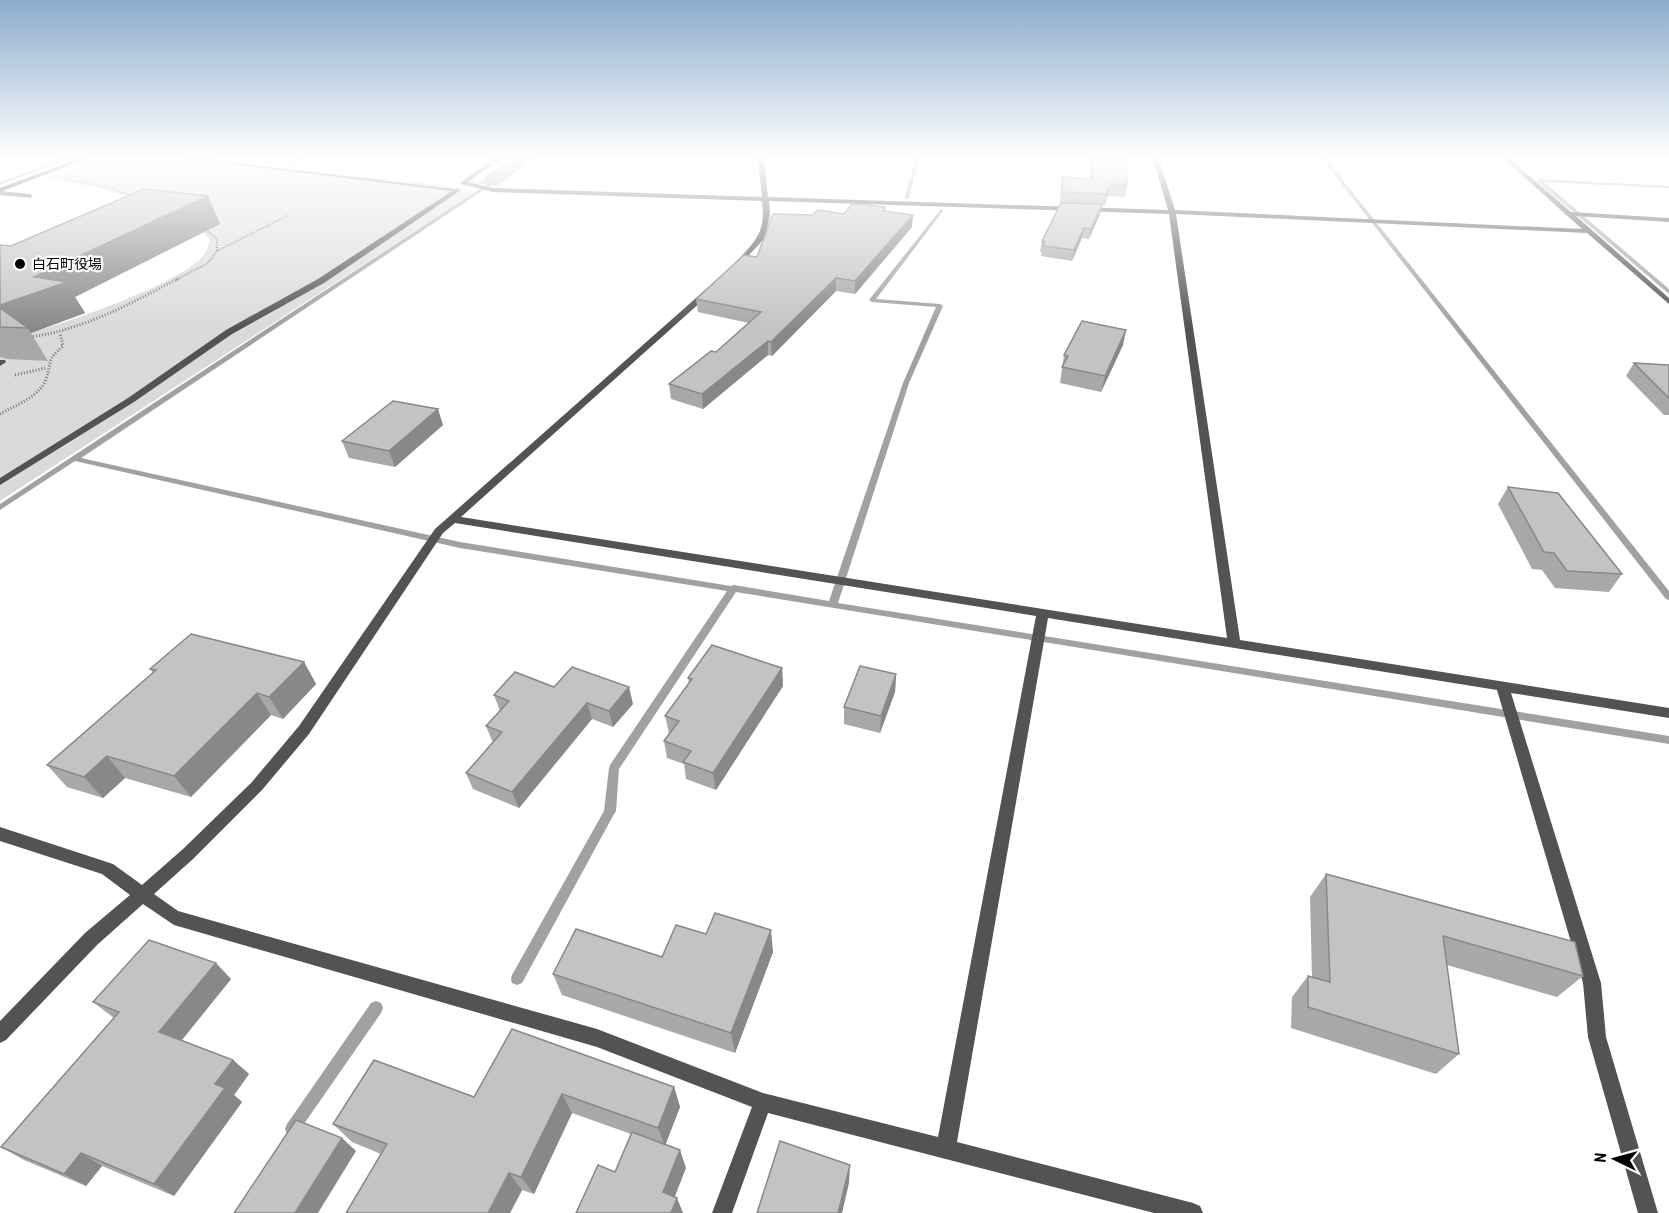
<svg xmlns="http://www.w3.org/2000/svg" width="1669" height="1213" viewBox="0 0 1669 1213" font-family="'Roboto Condensed','Noto Sans JP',sans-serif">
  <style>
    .green { fill: #dadada }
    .water { fill: #a1a1a1 }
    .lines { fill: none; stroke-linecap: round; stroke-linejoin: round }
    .stream { fill: #a1a1a1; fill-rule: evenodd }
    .path-far1 { stroke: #757575; stroke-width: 2; stroke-dasharray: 1 1.5; stroke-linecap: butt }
    .path { stroke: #757575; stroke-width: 3; stroke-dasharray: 1 2; stroke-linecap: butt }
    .lane { fill: #535353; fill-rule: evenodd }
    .street { fill: #535353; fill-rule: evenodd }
    .secondary { fill: #202020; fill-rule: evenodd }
    .wall { fill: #a8a8a8 }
    .shaded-wall { fill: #888 }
    .building { fill: #c3c3c3; stroke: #888; stroke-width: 1.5 }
    .poi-dot { fill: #000; stroke: #fff; stroke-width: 2 }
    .labels { text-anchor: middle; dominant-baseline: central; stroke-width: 4.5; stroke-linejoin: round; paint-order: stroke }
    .far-poi-label { font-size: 14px; fill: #000; stroke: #fff; text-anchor: start }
  </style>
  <rect width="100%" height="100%" fill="#fff"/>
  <path class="green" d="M98,159H201L452,186L475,192L0,501V341C39,333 187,284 206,252C208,249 209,243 210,239C171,203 97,185 45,179Z"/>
  <path class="water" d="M511,159H532L497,186L478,183Z"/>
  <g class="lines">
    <g class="stream">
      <path d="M62,159H68L0,185V182Z"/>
      <path d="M299,159H304L292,166L288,165Z"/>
      <path d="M915,159H919L909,198L907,199L905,198Z"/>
      <path d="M1322,159H1326L1669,591V600L1666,599Z"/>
      <path d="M501,175L503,177L81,458L460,542L731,586L734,585L829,601L903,383L936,307L872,302L869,300L941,209L943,210V211L876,299L940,304L943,306L909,383L838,603L1669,736V744L736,592L619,769L616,811L614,814L522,983L517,985L512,983L511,979L512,975L604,811L609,768L610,765L727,591L460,548L75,461L0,510V504Z"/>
      <path d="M1539,179L1669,186V188L1544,182L1669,289V294L1537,181Z"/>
      <path d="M376,1001L381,1003L383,1008L381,1013L297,1134L292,1136L287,1134L285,1129L287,1124L371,1003Z"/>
    </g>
    <g class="path-far1">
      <path d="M75,181L107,187L134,197"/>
      <path d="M204,228L217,239V251"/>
      <path d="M176,280L208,263L217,251L289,215"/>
    </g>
    <g class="path">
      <path d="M30,337C83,330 132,303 179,278"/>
      <path d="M15,375L46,368"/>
      <path d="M0,414C14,406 41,396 46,379C53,359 45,362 63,346L60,333"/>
    </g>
    <g class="lane">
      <path d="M187,159H204L461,190L324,283L232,334L134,402L0,485V478L128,398L226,330L318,279L452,191Z"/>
      <path d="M0,191L30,194L33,196L30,198L0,195Z"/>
      <path d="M0,360H5L6,362L0,366Z"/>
    </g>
    <path class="street" d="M493,159H500L468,182L493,188L762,197L758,159H764L768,197L1168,210L1153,159H1159L1175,210L1582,229L1504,159H1510L1571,212L1669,218V222L1576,216L1669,298V304L1587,233L1176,214L1240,640L1669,708V718L1511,693L1601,983L1606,1037L1658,1213H1638L1588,1037L1583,983L1497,690L1048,618L957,1142L1193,1203L1200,1206L1203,1213H1154L768,1113L732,1213H712L752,1107L597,1047L174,925L143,904L97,945L6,1040L0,1043V1021L85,933L130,895L102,874L0,841V827L113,864L142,885L183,849L252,782L299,726L435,529L705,290L712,292L461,517L1227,638L1169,214L769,201L770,215L765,238L737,268H734V264C755,241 766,234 762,201L493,192L461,184V182ZM455,523L1036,616L938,1137L763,1093L597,1029L178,911L154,894L193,859L262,790L309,734L443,533Z"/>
    <path class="secondary" d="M78,159H86L0,192V188Z"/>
  </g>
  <g class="wall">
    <path d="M1090,159H1126L1127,185L1125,197L1108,196L1104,206H1102L1100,214L1089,239L1082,238L1072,261L1041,256L1042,252H1040L1042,241L1060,204L1062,177L1090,179Z"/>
    <path d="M208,196L220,224L75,297L85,313L31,333L48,361L7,359L0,357V245L11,246Z"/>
    <path d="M885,207V211L912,227L855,294L836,291L772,356L768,355L703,409L671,399L669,384L716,352L749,323L698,312L696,299L757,257L812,215L844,214Z"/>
    <path d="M1123,345L1101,392L1060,383L1064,355Z"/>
    <path d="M1634,363L1669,365V415H1664L1626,376Z"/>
    <path d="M443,425L395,467L349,458L342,441Z"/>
    <path d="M1508,487L1622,574L1609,592L1555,588L1542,570L1532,569L1498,504Z"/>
    <path d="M304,662L316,684L283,719L271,715L191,797L125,778L103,798L67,787L47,765L153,673L150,669Z"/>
    <path d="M782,668L783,686L716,790L686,779L684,764L667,758L664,741L669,733L665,716L689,684L688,678Z"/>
    <path d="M896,674L895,692L880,733L844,724V707Z"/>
    <path d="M554,687L633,704L613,727L592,719L519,808L473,789L466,773L493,743L486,726L500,711L494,695Z"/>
    <path d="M1326,874L1583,976L1557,997L1447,965L1459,1054L1436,1074L1291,1028L1292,997L1308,976L1312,977L1310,897Z"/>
    <path d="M706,934L773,952L735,1053L562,995L553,974L662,957Z"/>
    <path d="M231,979L182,1040L233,1060L249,1074L234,1095L242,1102L174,1196L102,1166L86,1186L24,1160L1,1147L114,1018L93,1002Z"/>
    <path d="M674,1087L680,1107L665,1144L686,1168L615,1172L631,1134L572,1113L534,1194L522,1190L510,1213H346L381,1154L352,1142L333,1124L474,1097Z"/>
  </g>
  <g class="shaded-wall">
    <path d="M1110,184L1108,196L1104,206L1106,194Z"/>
    <path d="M208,196L220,224L75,297L85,313L31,333L28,328L0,311V305L34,277Z"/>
    <path d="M1102,204L1100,214L1089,239L1091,229Z"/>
    <path d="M913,215L912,227L855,294V281Z"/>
    <path d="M1084,228L1082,238L1072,261L1074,250Z"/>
    <path d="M836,278V291L772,356L771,342Z"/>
    <path d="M1126,330L1123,345L1101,392L1105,376Z"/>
    <path d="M768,341V355L703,409L702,394Z"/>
    <path d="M438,409L443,425L395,467L389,451Z"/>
    <path d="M304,662L316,684L283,719L269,697Z"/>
    <path d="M782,668L783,686L716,790L713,773Z"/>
    <path d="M896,674L895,692L880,733L881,716Z"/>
    <path d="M629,687L633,704L613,727L609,711Z"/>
    <path d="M257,693L271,715L191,797L174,776Z"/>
    <path d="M587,703L592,719L519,808L512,792Z"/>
    <path d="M107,756L125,778L103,798L84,777Z"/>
    <path d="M771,930L773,952L735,1053L731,1033Z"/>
    <path d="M216,963L231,979L177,1046L159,1032Z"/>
    <path d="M233,1060L249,1074L234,1095L242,1102L174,1196L154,1184L215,1084Z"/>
    <path d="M674,1087L680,1107L665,1146L658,1128Z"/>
    <path d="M562,1094L572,1113L534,1194L521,1177Z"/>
    <path d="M342,1138L356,1151L318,1213H295Z"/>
    <path d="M680,1150L686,1168L670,1209L663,1192Z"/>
    <path d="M81,1153L102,1166L86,1186L64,1174Z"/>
    <path d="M850,1165L849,1183L842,1213H838Z"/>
    <path d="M509,1173L522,1190L510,1213H488Z"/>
    <path d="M677,1198L683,1213H671Z"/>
  </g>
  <g class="building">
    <path d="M1092,159H1126L1127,185L1110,184L1106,194L1062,192V177L1092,179Z"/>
    <path d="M144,189L208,196L34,277L67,282L0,305V245L11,246Z"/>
    <path d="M1061,203L1102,204L1091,229L1084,228L1074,250L1043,246L1045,242L1042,241Z"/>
    <path d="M852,204L885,207L883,211L913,215L855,281L836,278L771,342L768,341L702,394L669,384L711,351L716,352L761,312L696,299L744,255L757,257L773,214L812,215L818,210L844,214Z"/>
    <path d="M0,308L28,328L0,327Z"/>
    <path d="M1082,321L1126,330L1105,376L1062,367L1068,356L1064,355Z"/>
    <path d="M1634,363L1669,365V398Z"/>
    <path d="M393,401L438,409L389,451L342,441Z"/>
    <path d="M1508,487L1558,493L1622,574L1567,571L1554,553L1544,552Z"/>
    <path d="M191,634L304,662L269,697L257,693L174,776L107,756L84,777L47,765L156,670L150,669Z"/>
    <path d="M712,645L782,668L713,773L683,762L691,751L664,741L679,721L665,716L692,679L688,678Z"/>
    <path d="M860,666L896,674L881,716L844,707Z"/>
    <path d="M572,667L629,687L609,711L587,703L512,792L466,773L502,732L486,726L509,701L494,695L515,672L554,687Z"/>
    <path d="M1326,874L1575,942L1583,976L1443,936L1459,1054L1308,1007V976L1330,982Z"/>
    <path d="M715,913L771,930L731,1033L553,974L576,929L662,957L676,925L706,934Z"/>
    <path d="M149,940L216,963L159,1032L233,1060L215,1084L225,1088L154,1184L81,1153L64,1174L1,1147L119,1012L93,1002Z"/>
    <path d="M512,1029L674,1087L658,1128L562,1094L521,1177L509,1173L488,1213H346L387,1144L333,1124L374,1060L474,1097Z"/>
    <path d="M296,1120L342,1138L295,1213H234Z"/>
    <path d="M632,1132L680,1150L663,1192L677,1198L671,1213H576L598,1165L615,1172Z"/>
    <path d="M780,1141L850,1165L838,1213H757Z"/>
  </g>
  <linearGradient id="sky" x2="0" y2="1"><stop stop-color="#8baccc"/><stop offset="0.48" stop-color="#fff"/><stop offset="1" stop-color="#fff" stop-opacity="0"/></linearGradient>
  <rect width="1669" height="329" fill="url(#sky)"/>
  <circle class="poi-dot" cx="20" cy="264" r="6"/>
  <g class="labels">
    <g class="far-poi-label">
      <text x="32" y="264">白石町役場</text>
    </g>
  </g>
  <g transform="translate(1615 1159) rotate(275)" stroke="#ffffff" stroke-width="4.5" paint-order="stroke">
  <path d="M0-4.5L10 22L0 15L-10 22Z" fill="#000000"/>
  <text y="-9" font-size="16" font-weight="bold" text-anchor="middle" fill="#000000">N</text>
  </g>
</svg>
